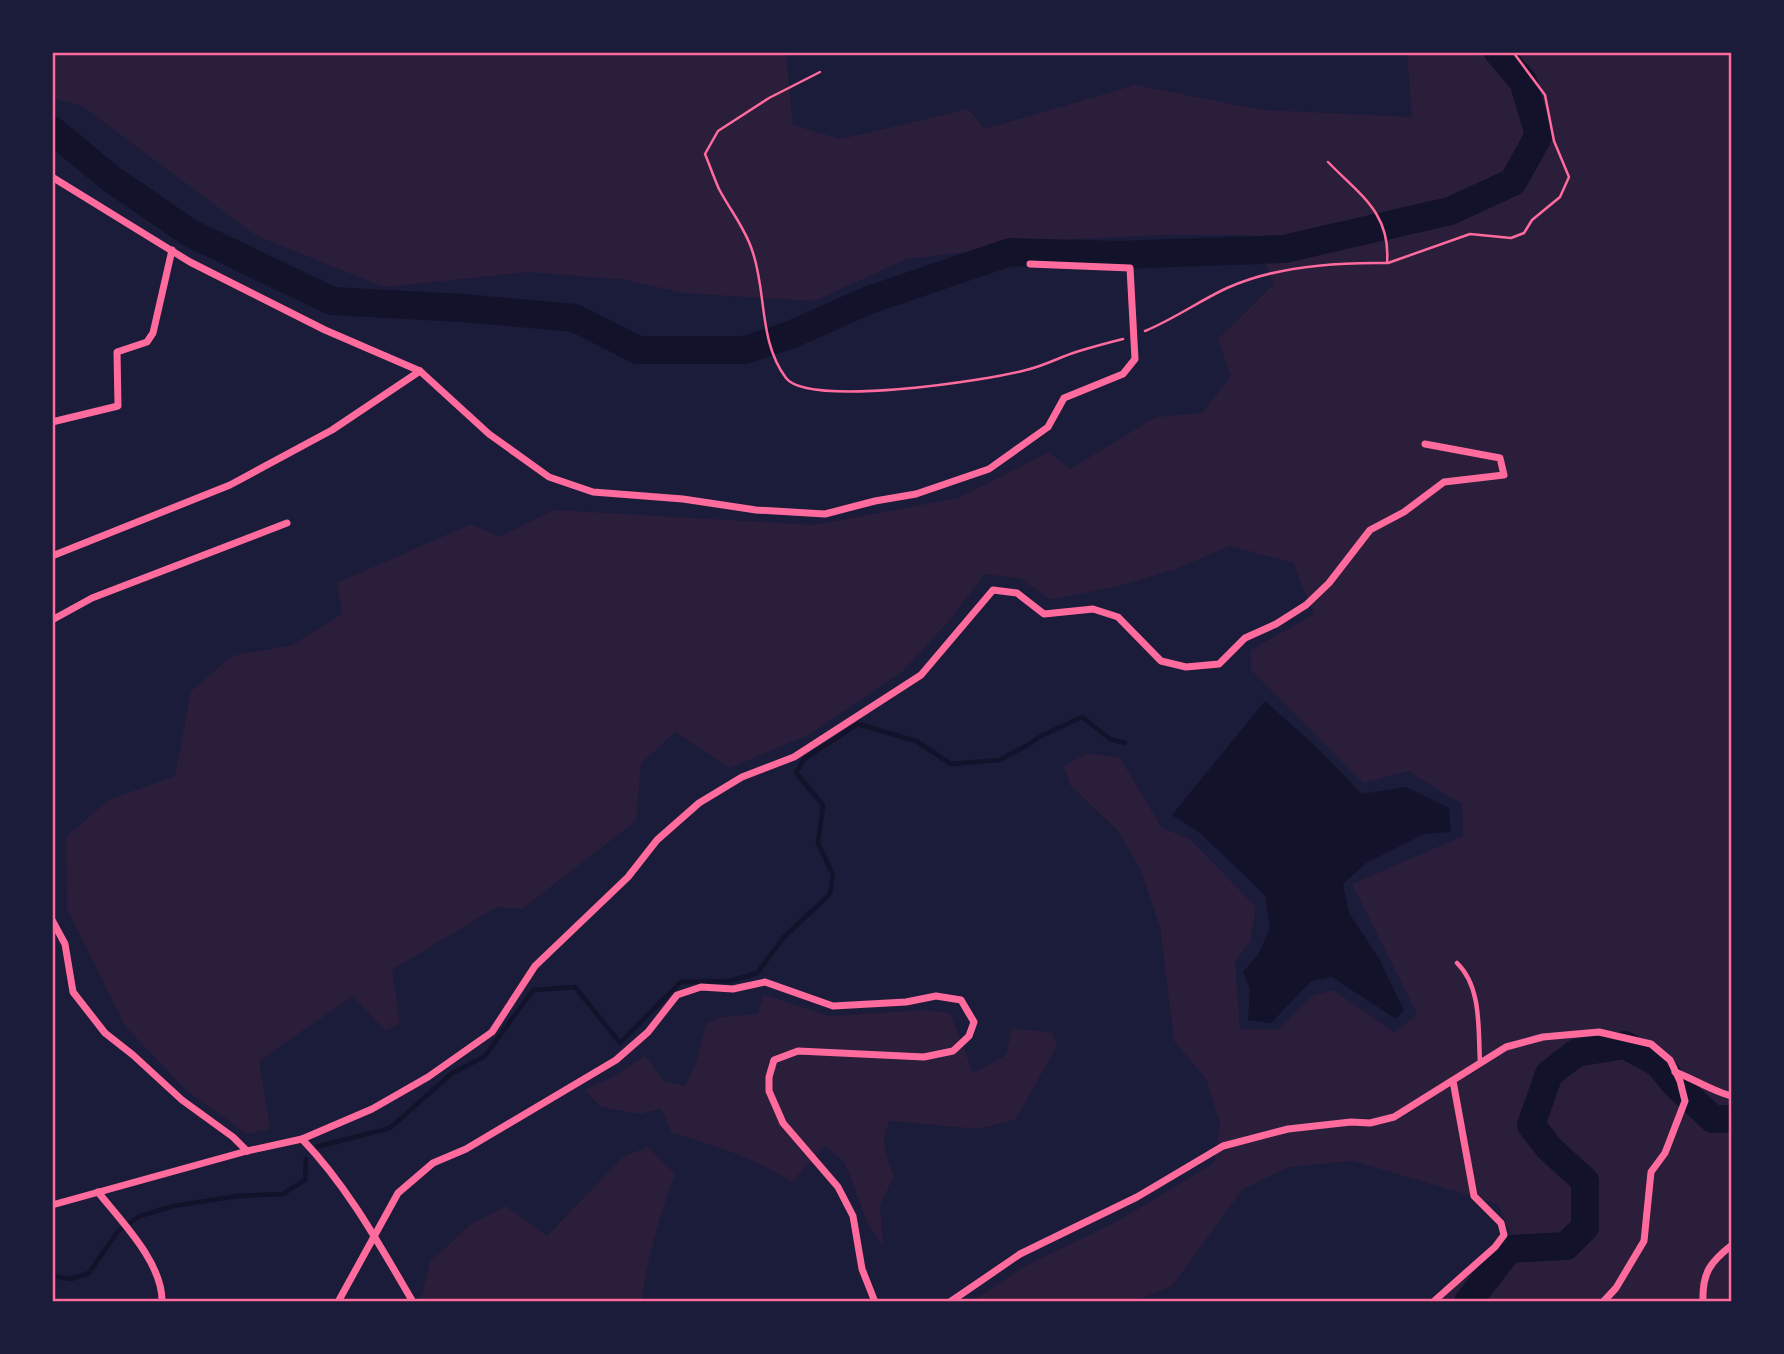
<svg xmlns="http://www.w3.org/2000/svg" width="1784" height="1354" viewBox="0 0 1784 1354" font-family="Cabin,sans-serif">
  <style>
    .green { fill: #2a1e3b }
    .water { fill: #12122b }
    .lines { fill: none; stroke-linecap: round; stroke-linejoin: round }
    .stream { stroke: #12122b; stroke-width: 4.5 }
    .river { stroke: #12122b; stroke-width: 28 }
    .path { stroke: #ff6b9d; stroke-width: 2.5 }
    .service { stroke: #ff6b9d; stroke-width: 4.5 }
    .minor { stroke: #ff6b9d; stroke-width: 7 }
    .neatline { fill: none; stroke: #ff6b9d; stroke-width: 2.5 }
  </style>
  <rect width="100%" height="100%" fill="#1b1b3a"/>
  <g class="green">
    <path d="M52,53H786L793,125L841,139L968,109L985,129L1135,85L1262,110L1412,117L1407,53H1731V1301L1598,1302V1298L1589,1302L1433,1301L1436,1297L1515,1245L1498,1204L1353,1161L1289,1167L1242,1190L1172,1286L1135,1301H972L1027,1265L1118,1221L1214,1163L1220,1123L1206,1079L1174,1041L1160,927L1140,868L1118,831L1070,785L1064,766L1087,753L1120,758L1162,828L1190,839L1256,907L1250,942L1235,961L1240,1029L1278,1030L1312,996L1333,990L1395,1033L1417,1014L1352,884L1463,836L1462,804L1408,771L1364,783L1251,670V650L1314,614L1293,563L1230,546L1176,569L1122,585L1051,600L1021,579L985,574L948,622L903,671L808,735L730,768L675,732L641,764L636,821L522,909L497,907L392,970L400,1024L385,1031L353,996L259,1061L270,1129L247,1134L186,1090L125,1026L67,909L66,837L108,800L175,776L191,691L232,656L292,645L342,614L337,583L471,524L499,537L554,510L815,525L958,498L1049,452L1070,469L1156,417L1202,413L1231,376L1218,339L1274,284L1254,235H1167L1075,239L907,259L814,301L682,293L627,280L528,272L384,287L255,235L82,106L53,98Z"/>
    <path d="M764,995L830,1016L924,1010L950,1013L973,1073L1006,1055L1012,1028L1052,1033L1057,1046L1016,1119L979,1129L890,1121C879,1141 886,1155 894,1176L880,1205L883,1246L867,1222L845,1163L825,1146L792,1182C753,1158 715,1145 672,1133L661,1109L640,1114L601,1107L585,1090L614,1076L645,1056L664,1081L685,1086L696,1063L706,1024L720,1017L758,1014Z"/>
    <path d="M648,1147L675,1174C660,1215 647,1258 642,1301H420L430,1262L471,1224L506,1206L547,1236L623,1157Z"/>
  </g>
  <path class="water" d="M1265,701L1315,746L1362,794L1406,787L1449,808L1451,832L1424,834L1366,863L1343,884L1349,913L1378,957L1404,1010L1396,1019L1332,977L1311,981L1271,1023L1248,1020L1250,988L1243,972L1258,955L1270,928L1265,895L1200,833L1172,815Z"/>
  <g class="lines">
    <g class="stream">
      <path d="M316,1147L390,1128L451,1074L485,1056L533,990L575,987L620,1043L681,982L730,981L757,973L784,937L830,894L833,875L818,843L823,805L796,773L804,759L858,724L916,741L951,764L999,760L1026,746L1041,736L1082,717L1110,739L1125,743"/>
      <path d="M52,1276L71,1279L89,1273L118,1231L140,1216L173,1206L238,1196L283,1194L305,1180L306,1159"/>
    </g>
    <g class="river">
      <path d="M52,130L110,178L190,233L332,301L463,308L575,318L638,350H745L790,335L869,300L1010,252L1119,255L1284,249L1450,211L1513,182L1539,135L1523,81L1498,52"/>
      <path d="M1468,1302L1509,1249L1566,1246L1585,1227V1181L1549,1148L1531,1125L1549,1074L1576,1053L1625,1045L1658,1063L1675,1084L1713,1119H1732"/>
    </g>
    <g class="path">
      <path d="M820,72L769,98L718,131L705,154C710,166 714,178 719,189C730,210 745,228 752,250C767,291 758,341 786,378C809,408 989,380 1026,370C1044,366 1060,357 1076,352C1092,347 1107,343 1123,339"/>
      <path d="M1388,263L1470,234L1511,238L1524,233L1532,220L1560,197L1569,177L1554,141L1545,95L1513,52"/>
      <path d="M1145,331C1174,319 1199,301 1227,288C1276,266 1334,262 1387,263C1391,213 1360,195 1328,162"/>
    </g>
    <path class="service" d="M1457,963C1482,987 1478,1030 1480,1062"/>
    <g class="minor">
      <path d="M52,177L190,262L325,330L420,371L489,434L549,477L593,492L683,499L756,510L825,514L875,501L916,494L989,469L1048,427L1064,398L1123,374L1135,359L1130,268L1030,264"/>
      <path d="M52,422L118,406L117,352L147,342L153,333L172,250"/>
      <path d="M52,556L230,485L332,430L420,371"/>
      <path d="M52,620L92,598L287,523"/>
      <path d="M52,920L65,944L73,992L105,1033L133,1055L182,1100L233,1137L247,1151"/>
      <path d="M1675,1072C1692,1078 1716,1093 1732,1096"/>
      <path d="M302,1139C348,1187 379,1244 413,1302"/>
      <path d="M98,1192C121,1221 163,1263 162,1302"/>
      <path d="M52,1205L247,1151L302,1139L372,1109L428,1077L492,1032L535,966L628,877L657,840L699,803L742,777L794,757L921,675L993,590L1017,593L1044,614L1093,609L1118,617L1161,661L1186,667L1219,664L1245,638L1276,624L1306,605L1329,583L1370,530L1404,512L1444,482L1504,475L1500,458L1425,444"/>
      <path d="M338,1302L398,1193L433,1163L466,1149L616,1060L648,1032L677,995L701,987L733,989L765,982L833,1006L906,1002L936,996L961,1000L974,1022L969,1036L953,1051L924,1057L798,1051L774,1060L769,1077V1091L783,1123L838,1187L853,1216L862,1269L875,1302"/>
      <path d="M950,1302L1020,1254L1137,1197L1223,1146L1288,1129L1351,1122L1370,1123L1394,1117L1506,1047L1543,1037L1599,1032L1651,1044L1670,1060L1680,1081L1685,1101L1665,1153L1651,1172L1644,1241L1616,1288L1603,1302"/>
      <path d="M1433,1302L1495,1247L1504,1235L1501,1223L1474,1196L1453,1081"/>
      <path d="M1703,1302C1702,1273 1710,1262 1732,1245"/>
    </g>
  </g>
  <rect width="1784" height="1354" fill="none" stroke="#1b1b3a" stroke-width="108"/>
  <rect x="54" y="54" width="1676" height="1246" class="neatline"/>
</svg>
